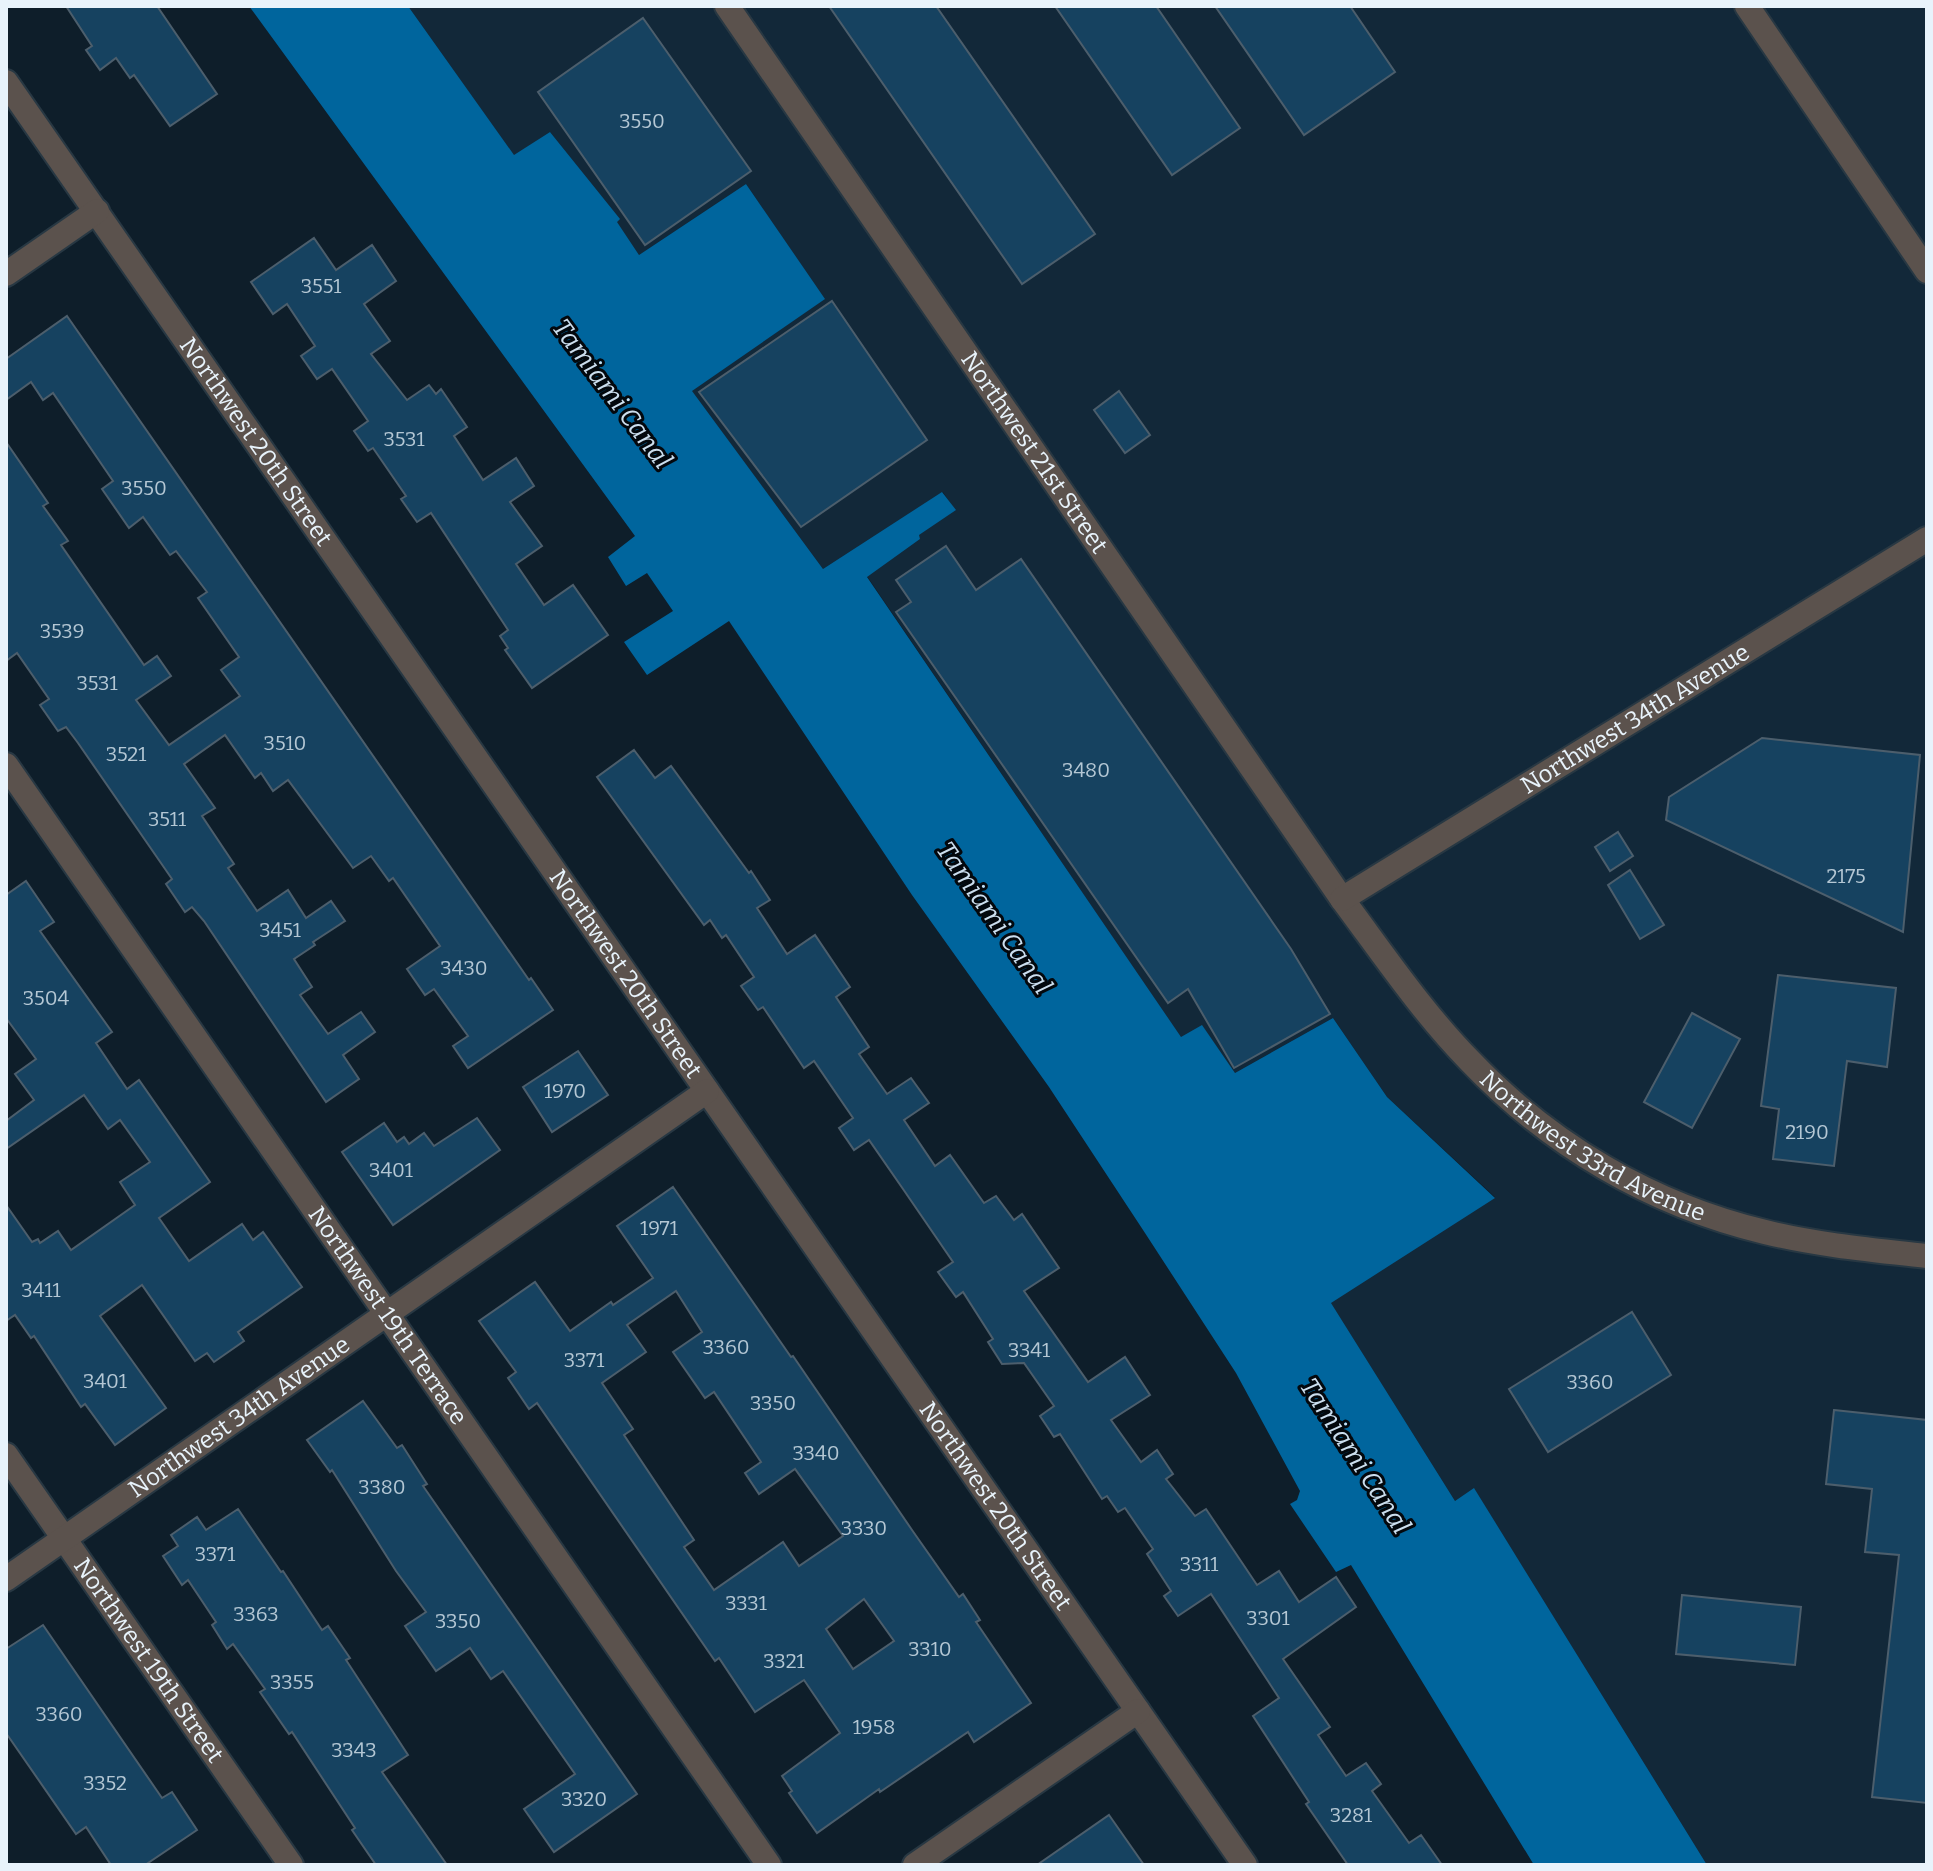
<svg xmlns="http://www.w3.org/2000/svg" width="1933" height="1871" viewBox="0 0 1933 1871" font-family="Bitter,serif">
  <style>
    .built { fill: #122839 }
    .water { fill: #00659d }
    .building { fill: #164260; stroke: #4c5e6c; stroke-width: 2; fill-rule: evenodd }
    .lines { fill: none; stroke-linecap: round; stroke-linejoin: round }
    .minor-casing { stroke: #283843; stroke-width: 28 }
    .minor { stroke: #5b524d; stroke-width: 24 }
    .labels { text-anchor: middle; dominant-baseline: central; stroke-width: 6; stroke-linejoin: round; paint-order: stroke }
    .number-label { font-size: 20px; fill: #b4c7d4 }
    .street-label { font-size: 24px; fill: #e8f3fb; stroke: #03080d }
    .water-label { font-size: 26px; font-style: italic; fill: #cbdeee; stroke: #03080d }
  </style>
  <rect width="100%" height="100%" fill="#0e1e2a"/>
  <path class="built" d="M408,6H1927V1865H1707L1474,1489L1455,1501L1330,1302L1495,1197L1387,1097L1333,1018L1235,1073L1202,1026L1181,1038L867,576L920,539L918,535L955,510L943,492L823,569L691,391L824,299L746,184L639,255L616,222L619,219L550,132L514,156Z"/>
  <path class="water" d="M249,6H408L514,155L550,132L620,219L617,222L639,255L746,184L825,299L692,391L823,569L942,492L956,510L919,535L920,539L867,577L1181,1037L1202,1025L1235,1073L1333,1018L1387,1097L1495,1198L1331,1303L1455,1501L1474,1488L1707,1865H1534L1351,1565L1336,1572L1290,1504L1297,1500L1300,1491L1236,1373L1145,1233L1049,1087L912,895L729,621L647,675L624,642L673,611L647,573L626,586L608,557L635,536Z"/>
  <g class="building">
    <path d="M66,6H157L217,94L170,126L134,75L130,78L116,58L100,70L86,50L92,46Z"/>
    <path d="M829,6H936L1095,234L1022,284Z"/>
    <path d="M1055,6H1156L1240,128L1172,175Z"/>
    <path d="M1215,6H1350L1395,72L1304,135Z"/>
    <path d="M643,18L751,171L645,245L538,92Z"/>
    <path d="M314,238L336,270L372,245L396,281L364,304L390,341L371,354L407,400L429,385L436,394L441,389L467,427L454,436L483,480L516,458L534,486L510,502L542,546L516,564L544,605L573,585L608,635L532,688L505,650L508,648L500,636L508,630L431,513L417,522L401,499L406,496L373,448L368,451L354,431L368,421L332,369L317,379L301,356L315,346L287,304L273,314L251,282Z"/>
    <path d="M832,301L927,440L801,527L699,392Z"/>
    <path d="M67,316L529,980L531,978L553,1010L468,1068L453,1046L468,1036L434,989L425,995L407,969L440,946L393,878L389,881L371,856L353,868L288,780L273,791L261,773L255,778L225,735L184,764L215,808L202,816L234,864L228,868L257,911L288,890L306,918L331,901L345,921L313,942L315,945L294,959L312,987L300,995L328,1034L361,1012L375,1032L343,1055L359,1079L326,1102L204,921L192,907L185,912L166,884L172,879L78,743L66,727L58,731L40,705L49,699L17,653L6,661V442L48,503L43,506L68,541L61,545L144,665L157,656L171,676L136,700L169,745L240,696L221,670L239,657L198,598L207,592L176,551L170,555L143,517L129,528L102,489L113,481L53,393L43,400L31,382L6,400V359Z"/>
    <path d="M1119,391L1150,435L1125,453L1094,410Z"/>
    <path d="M946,546L976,590L1021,559L1291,949L1330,1014L1234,1068L1188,989L1168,1003L896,612L911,602L896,580Z"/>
    <path d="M1762,738L1920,755L1903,932L1666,820L1669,797Z"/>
    <path d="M634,750L655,778L671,766L749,873L751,871L770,900L757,908L787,954L815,935L850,987L836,997L869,1047L859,1054L887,1094L911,1078L929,1103L904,1120L935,1166L950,1155L984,1203L996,1196L1014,1220L1022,1214L1059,1268L1024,1291L1088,1382L1125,1357L1150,1395L1111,1420L1141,1462L1157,1450L1173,1474L1166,1479L1195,1516L1206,1509L1257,1585L1279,1571L1299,1602L1336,1577L1356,1607L1283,1659L1330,1727L1318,1735L1346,1776L1366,1763L1381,1784L1372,1791L1409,1843L1421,1835L1442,1865H1348L1306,1804L1309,1802L1253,1716L1279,1698L1211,1594L1178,1616L1164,1596L1171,1591L1147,1554L1153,1549L1125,1508L1118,1512L1107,1496L1102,1499L1060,1434L1054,1437L1040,1416L1054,1406L1024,1363L1002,1364L988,1342L993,1339L963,1292L956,1297L938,1272L953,1262L903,1189L869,1140L854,1150L839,1128L853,1118L814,1061L804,1068L763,1007L758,1010L741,986L754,977L726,935L722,938L710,920L704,925L597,777Z"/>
    <path d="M1618,832L1633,856L1610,871L1595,847Z"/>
    <path d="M1630,870L1664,925L1640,939L1608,885Z"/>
    <path d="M26,881L54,922L40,931L112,1032L96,1043L127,1089L139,1080L210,1182L159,1218L189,1261L242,1224L253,1240L263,1232L302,1287L238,1332L244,1341L214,1362L207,1353L195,1361L142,1285L100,1316L166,1408L115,1445L85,1404L81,1407L34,1336L31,1338L15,1315L6,1321V1205L32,1242L38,1239L40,1243L58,1231L71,1250L135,1205L120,1182L150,1162L120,1120L108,1129L84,1095L6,1149V1121L34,1100L15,1074L36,1059L6,1018V895Z"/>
    <path d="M1778,975L1896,988L1887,1067L1847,1061L1834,1166L1773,1159L1779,1109L1761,1106Z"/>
    <path d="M1692,1013L1740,1039L1692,1128L1644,1102Z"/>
    <path d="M578,1051L608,1095L552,1132L523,1087Z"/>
    <path d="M477,1118L500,1150L393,1225L342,1152L384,1123L397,1142L404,1137L409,1144L424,1133L434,1146Z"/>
    <path d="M673,1187L791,1357L793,1356L912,1530L959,1597L963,1594L980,1620L976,1622L1031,1703L974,1742L968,1732L880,1792L879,1789L817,1833L789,1793L792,1791L782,1776L840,1733L804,1680L755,1712L719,1658L715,1661L537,1403L529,1409L508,1378L516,1372L479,1321L535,1282L570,1331L611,1302L613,1305L653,1278L617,1226ZM676,1291L702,1332L673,1352L705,1398L714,1392L761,1462L745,1473L759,1494L795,1469L843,1536L799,1566L783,1542L714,1590L684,1547L694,1540L624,1435L633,1429L602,1383L646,1352L627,1325ZM864,1599L894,1641L853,1669L826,1629Z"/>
    <path d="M1632,1312L1671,1375L1548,1452L1509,1389Z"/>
    <path d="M363,1401L397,1448L402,1445L427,1484L423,1486L637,1794L554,1852L524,1809L575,1774L503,1671L491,1679L470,1648L436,1671L405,1626L426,1612L396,1571L332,1470L330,1472L307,1440Z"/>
    <path d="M1834,1410L1927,1420V1803L1872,1797L1899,1555L1865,1552L1872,1489L1826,1484Z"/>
    <path d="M238,1509L281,1572L283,1571L322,1630L328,1626L350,1658L346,1660L408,1755L382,1772L447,1865H376L352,1830L355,1828L292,1732L289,1734L260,1692L265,1689L233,1644L227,1649L212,1625L216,1622L188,1580L182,1585L163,1556L178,1546L171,1535L197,1517L206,1530Z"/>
    <path d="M1682,1595L1801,1607L1795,1665L1676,1654Z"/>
    <path d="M43,1625L162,1798L172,1792L197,1830L145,1865H111L86,1827L76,1834L6,1733V1649Z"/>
    <path d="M1109,1815L1144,1865H1037Z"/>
  </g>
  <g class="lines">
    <g class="minor-casing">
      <g id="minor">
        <path id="s1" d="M727,6L1342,899C1383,954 1422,1012 1470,1061C1550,1145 1652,1205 1765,1232C1818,1245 1873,1250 1927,1256"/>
        <path d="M1747,6L1927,271"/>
        <path id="s2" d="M6,82L1245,1865"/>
        <path d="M6,274L97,211"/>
        <path id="s3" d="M6,765L769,1865"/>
        <path id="s4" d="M1342,899L1927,539"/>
        <path id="s5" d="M6,1455L291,1865"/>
        <path id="s6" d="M6,1579L707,1091"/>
        <path d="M915,1865L1138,1711"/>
      </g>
    </g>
    <use href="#minor" class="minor"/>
  </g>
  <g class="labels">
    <g class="number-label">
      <text x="642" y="121">3550</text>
      <text x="321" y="286">3551</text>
      <text x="404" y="439">3531</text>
      <text x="144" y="488">3550</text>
      <text x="62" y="631">3539</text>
      <text x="97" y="683">3531</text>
      <text x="285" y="743">3510</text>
      <text x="126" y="754">3521</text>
      <text x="1086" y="770">3480</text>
      <text x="167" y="819">3511</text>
      <text x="1846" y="876">2175</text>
      <text x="280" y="930">3451</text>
      <text x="464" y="968">3430</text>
      <text x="46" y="998">3504</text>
      <text x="565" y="1091">1970</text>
      <text x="1807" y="1132">2190</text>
      <text x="391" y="1170">3401</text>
      <text x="659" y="1228">1971</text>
      <text x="41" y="1290">3411</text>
      <text x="726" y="1347">3360</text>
      <text x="1029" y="1350">3341</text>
      <text x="584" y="1360">3371</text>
      <text x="105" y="1381">3401</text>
      <text x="1590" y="1382">3360</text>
      <text x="773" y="1403">3350</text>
      <text x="816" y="1453">3340</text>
      <text x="382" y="1487">3380</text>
      <text x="864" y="1528">3330</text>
      <text x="215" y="1554">3371</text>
      <text x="1199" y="1564">3311</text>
      <text x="746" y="1603">3331</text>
      <text x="256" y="1614">3363</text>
      <text x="1268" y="1618">3301</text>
      <text x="458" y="1621">3350</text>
      <text x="930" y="1649">3310</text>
      <text x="784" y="1661">3321</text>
      <text x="292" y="1682">3355</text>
      <text x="59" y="1714">3360</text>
      <text x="874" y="1727">1958</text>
      <text x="354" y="1750">3343</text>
      <text x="105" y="1783">3352</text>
      <text x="584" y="1799">3320</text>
      <text x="1351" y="1815">3281</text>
    </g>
    <g class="street-label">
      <text stroke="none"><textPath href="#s2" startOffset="438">Northwest 20th Street</textPath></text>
      <text stroke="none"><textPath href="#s1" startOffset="542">Northwest 21st Street</textPath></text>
      <text stroke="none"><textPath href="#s4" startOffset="344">Northwest 34th Avenue</textPath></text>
      <text stroke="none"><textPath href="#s2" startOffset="1086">Northwest 20th Street</textPath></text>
      <text stroke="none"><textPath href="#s1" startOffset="1442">Northwest 33rd Avenue</textPath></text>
      <text stroke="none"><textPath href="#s3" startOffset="670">Northwest 19th Terrace</textPath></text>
      <text stroke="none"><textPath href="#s6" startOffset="284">Northwest 34th Avenue</textPath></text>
      <text stroke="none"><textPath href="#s2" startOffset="1734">Northwest 20th Street</textPath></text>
      <text stroke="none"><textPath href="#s5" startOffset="250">Northwest 19th Street</textPath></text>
    </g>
    <g class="water-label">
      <text transform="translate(612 394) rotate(53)">Tamiami Canal</text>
      <text transform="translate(994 918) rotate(55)">Tamiami Canal</text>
      <text transform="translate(1355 1456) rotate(57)">Tamiami Canal</text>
    </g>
  </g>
  <rect width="1933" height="1871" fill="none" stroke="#e8f3fb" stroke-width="16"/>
</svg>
